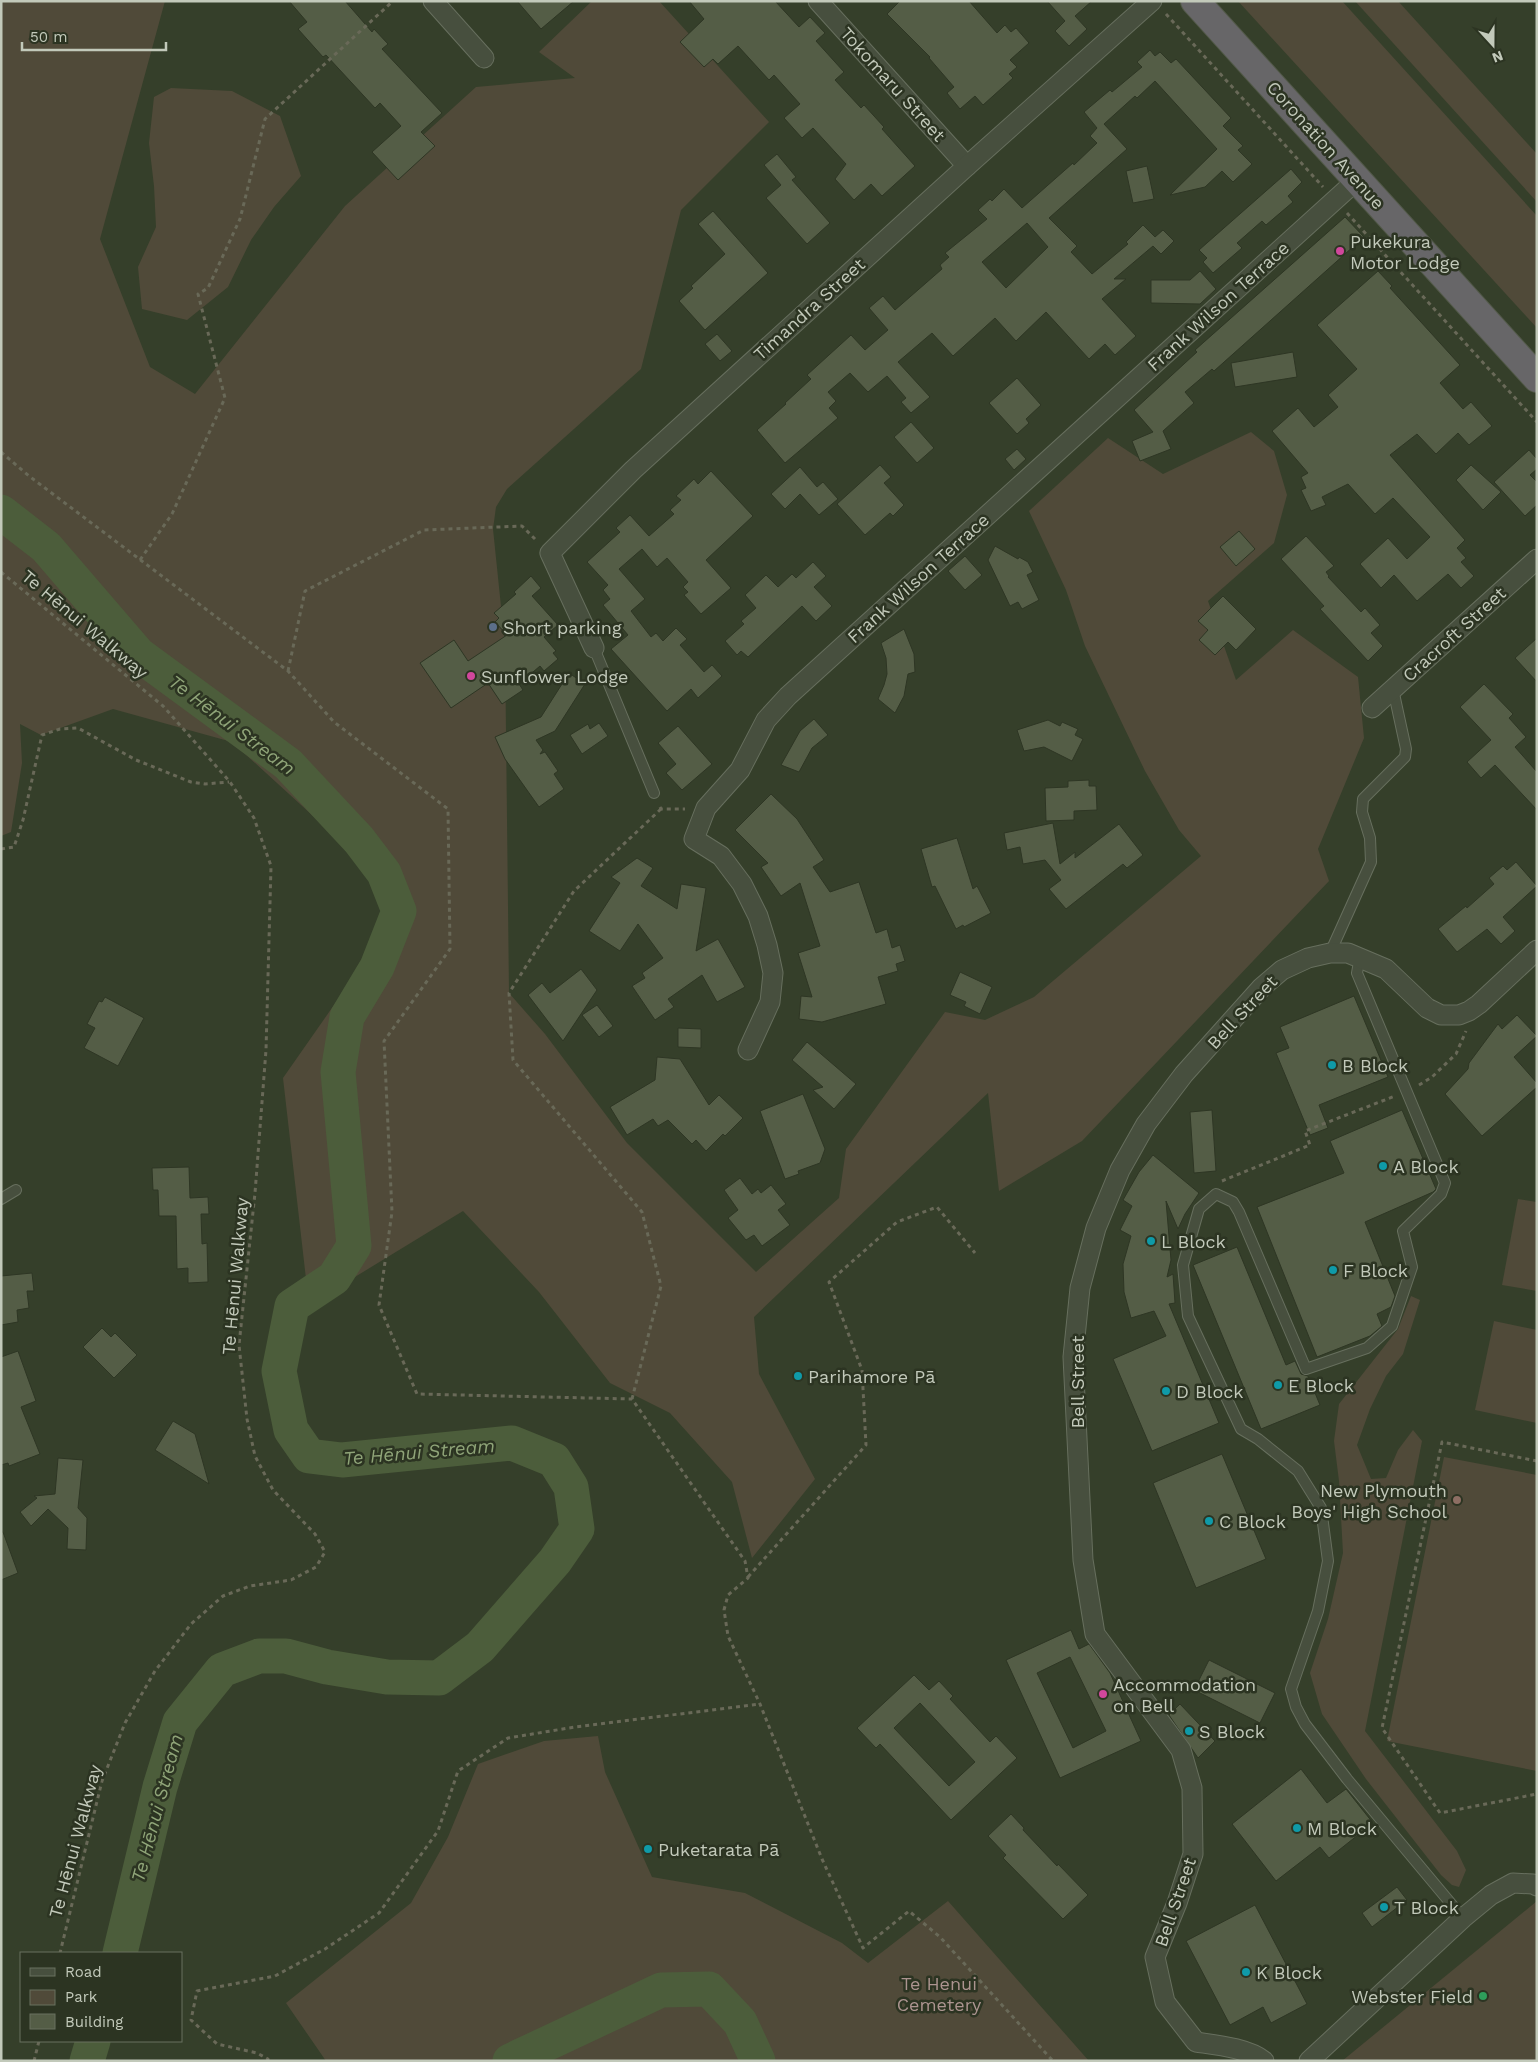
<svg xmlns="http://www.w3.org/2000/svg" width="1538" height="2062" viewBox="0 0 1538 2062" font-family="'Work Sans',sans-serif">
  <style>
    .green { fill: #504a39 }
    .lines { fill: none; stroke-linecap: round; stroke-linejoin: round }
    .river { stroke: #4c5d3b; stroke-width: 35 }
    .building { fill: #545d46; stroke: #2e3624; fill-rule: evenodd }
    .service-casing { stroke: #676f5e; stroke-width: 12 }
    .minor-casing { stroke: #676f5e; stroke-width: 21 }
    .trunk-casing { stroke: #525948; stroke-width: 30 }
    .path { stroke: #696958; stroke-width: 3; stroke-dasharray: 4 4; stroke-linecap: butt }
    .service { stroke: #474f3e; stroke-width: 10 }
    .minor { stroke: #474f3e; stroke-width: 19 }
    .trunk { stroke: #676668; stroke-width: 28 }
    .hotel-dot { fill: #d1479c; stroke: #2c3422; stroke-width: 2 }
    .service-dot { fill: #5c6f8a; stroke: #2c3422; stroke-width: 2 }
    .culture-dot { fill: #0f9aa8; stroke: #2c3422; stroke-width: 2 }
    .education-dot { fill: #8d6e63; stroke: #2c3422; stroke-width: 2 }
    .leisure-dot { fill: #2e9e5b; stroke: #2c3422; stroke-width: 2 }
    .labels { text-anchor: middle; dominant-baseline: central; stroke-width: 5; stroke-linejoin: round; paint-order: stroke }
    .street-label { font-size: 18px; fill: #c2c9ba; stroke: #2c3422 }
    .poi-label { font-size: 18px; fill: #c2c9ba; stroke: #2c3422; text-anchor: start }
    .park-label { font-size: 18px; fill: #ac9490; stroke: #2c3422 }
    .water-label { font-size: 19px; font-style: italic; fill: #8fa478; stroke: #2c3422 }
  </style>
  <rect width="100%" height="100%" fill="#353f2a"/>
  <g class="green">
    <path d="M1,1H165L100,239L150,367L195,394L345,206L476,87L575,78L539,52L592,1H659L769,122L681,210L641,369L507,489L496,507L493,529L505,645L509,993L545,1034L627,1143L756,1272L839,1198L846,1149L945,1012L985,1020L1034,997L1201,856L1179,830L1145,771L1085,646L1066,590L1029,511L1108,438L1163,474L1251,432L1274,451L1287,495L1274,543L1208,601L1236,680L1293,630L1358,677L1364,738L1318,849L1329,881L1082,1141L999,1191L988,1093L754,1317L759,1374L815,1479L752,1558L732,1482L670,1413L610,1383L539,1292L463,1211L309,1305L283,1078L378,942L384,909L358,857L232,742L113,709L41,735L20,724L22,763L11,832L1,836Z"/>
    <path d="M1238,1H1342L1537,216V328Z"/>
    <path d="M1355,1H1398L1537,154V202Z"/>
    <path d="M171,88L232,91L280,116L301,176L274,207L251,240L228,287L187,320L142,309L138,267L156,227L154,186L149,143L154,97Z"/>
    <path d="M1518,1199L1537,1202V1291L1502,1285Z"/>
    <path d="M1411,1296L1420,1300L1403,1354L1386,1376L1370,1409L1357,1445L1371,1479L1386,1478L1398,1450L1413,1430L1422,1441L1365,1731L1457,1851L1466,1870L1459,1887L1452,1885L1441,1875L1366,1779L1322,1714L1310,1673L1328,1619L1343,1553L1339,1481L1334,1441L1339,1404L1398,1329Z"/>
    <path d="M1494,1321L1537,1330V1423L1475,1410Z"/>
    <path d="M1444,1457L1537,1475V1771L1387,1741Z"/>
    <path d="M598,1736L605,1772L652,1877L745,1893L842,1943L868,1963L948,1901L1089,2061H326L286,2003L411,1903L448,1837L478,1764L544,1741Z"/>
    <path d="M1537,1901V2061H1342Z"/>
  </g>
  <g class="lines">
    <g class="river">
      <path d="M1,512L46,547L138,654L288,764L359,840L384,873L399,911L377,967L347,1017L338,1072L354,1246L334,1278L292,1306L279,1371L291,1430L309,1456L342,1460L512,1443L554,1460L571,1487L577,1529L555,1561L480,1647L439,1678L387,1677L327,1667L286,1656H259L222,1670L180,1722L160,1787L120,1953"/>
      <path d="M87,2061L93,2041"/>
      <path d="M510,2061L661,1990L709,1989L740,2022L758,2061"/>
    </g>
  </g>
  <g class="building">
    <path d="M289,1H345L372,32L374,29L388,44L382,49L442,113L421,132L435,146L398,180L372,152L401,126L380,103L375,108L326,55L323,57L298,29L307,22Z"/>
    <path d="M517,1H574L541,29Z"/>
    <path d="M689,1H775L799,27L810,17L825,33L816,41L844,72L835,80L861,108L864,105L884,127L882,129L915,166L882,196L871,184L854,200L835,179L846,164L813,128L802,138L784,118L800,104L774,75L769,80L738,46L718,64L713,59L704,67L680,42L704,19Z"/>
    <path d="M900,1H969L997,33L1005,25L1011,32L1016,28L1029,43L1010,60L1017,67L1009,74L1013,78L983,105L975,96L960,109L947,93L954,87L929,58L930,57L887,14Z"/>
    <path d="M1047,1H1092L1075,16L1087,29L1069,46L1055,31L1065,21Z"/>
    <path d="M1150,50L1155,56L1160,52L1171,63L1176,59L1231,118L1223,126L1243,146L1238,150L1252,164L1233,182L1222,171L1205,187L1170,195L1217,149L1155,81L1137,98L1135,96L1104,124L1127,149L1049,218L1077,246L1071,252L1092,274L1128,244L1126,242L1143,225L1155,237L1163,230L1174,241L1161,254L1153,246L1114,279H1126L1102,299L1136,336L1115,355L1105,344L1089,359L1046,312L1016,341L995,318L953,356L932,333L898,362L930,397L911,413L901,402L906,398L887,376L868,392L850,373L828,392L836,401L829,408L838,418L785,463L757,430L786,404L785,403L811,379L807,375L851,335L865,350L888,330L869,308L883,296L895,310L942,269L940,265L949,257L945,253L987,219L978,210L990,199L992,201L1004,189L1022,208L1073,163L1074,165L1097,143L1090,136L1097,128L1084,112L1110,90L1112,92L1142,67L1137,62ZM1027,223L1048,247L1006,288L982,262Z"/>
    <path d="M777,154L796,177L792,180L830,223L807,244L766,198L781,185L764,165Z"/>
    <path d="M1147,166L1154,199L1133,203L1126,171Z"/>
    <path d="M1291,169L1302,182L1288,196L1293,202L1266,225L1262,221L1237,243L1242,248L1213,273L1203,262L1207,258L1199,250Z"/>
    <path d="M713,211L768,273L705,330L679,301L693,288L691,286L725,254L698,224Z"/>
    <path d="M1345,217L1364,237L1214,371L1212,369L1185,392L1194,403L1163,431L1171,449L1140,461L1132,441L1153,432L1134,410L1197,352L1195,350Z"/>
    <path d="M1200,271L1216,289L1200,304L1151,303V280H1190Z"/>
    <path d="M1378,271L1392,286L1390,288L1460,365L1440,383L1463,409L1471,402L1492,426L1469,445L1458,433L1436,454L1417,434L1390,455L1465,540L1457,548L1466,558L1461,562L1474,576L1461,588L1448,574L1417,601L1394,575L1381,588L1360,564L1388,538L1407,559L1430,537L1393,498L1375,514L1348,484L1322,497L1326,505L1311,511L1301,490L1306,488L1301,477L1308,473L1272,431L1298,408L1314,427L1338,407L1328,395L1357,369L1317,325Z"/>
    <path d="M717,334L732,351L720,361L705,344Z"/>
    <path d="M1293,352L1297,377L1235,387L1231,363Z"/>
    <path d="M1017,378L1041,405L1026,419L1029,423L1017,434L989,403Z"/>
    <path d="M911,422L934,448L917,463L894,437Z"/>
    <path d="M1017,449L1026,459L1014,470L1005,459Z"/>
    <path d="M1529,450L1537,459V469L1530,475L1537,482V505L1525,516L1494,482Z"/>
    <path d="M880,465L891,477L884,483L904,505L893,516L890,513L865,535L837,504Z"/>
    <path d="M1471,465L1501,492L1483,510L1456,480Z"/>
    <path d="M800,467L817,487L823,482L838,499L819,515L800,494L785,509L771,494Z"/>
    <path d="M711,471L753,516L706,560L731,588L701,614L684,595L688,592L683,587L688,582L667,558L657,567L642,549L619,569L645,599L631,611L651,637L656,633L663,641L676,628L687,639L680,645L704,672L712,665L722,676L698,698L691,689L667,711L611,649L628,635L603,605L610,599L603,590L608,585L587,562L620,532L616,528L630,515L649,536L674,514L670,510L681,500L676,496L694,479L698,484Z"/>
    <path d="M1239,531L1255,549L1236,566L1220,547Z"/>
    <path d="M1306,536L1334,566L1326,572L1329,576L1328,577L1361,612L1365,608L1380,625L1371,633L1383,646L1368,661L1320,609L1324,606L1281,559Z"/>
    <path d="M995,546L1018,559L1019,557L1028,562L1033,572L1027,575L1039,600L1022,609L1018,602L1010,606L988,560Z"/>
    <path d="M965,556L982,575L965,590L948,571Z"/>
    <path d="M813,562L826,576L814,587L832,606L816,621L802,606L748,657L741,651L737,655L725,641L744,624L741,621L756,608L745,595L766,575L778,587L792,574L796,578Z"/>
    <path d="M531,576L541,588L532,596L558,625L544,637L556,651L553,653L558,659L544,671L540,666L519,684L523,690L502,704L488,683L451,708L420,663L454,640L468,661L507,635L495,622L499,618L494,613L516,594L514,592Z"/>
    <path d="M1223,596L1256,629L1236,650L1228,642L1215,655L1199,640L1208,630L1198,621Z"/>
    <path d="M904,629L914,654L915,672L908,674L904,696L895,713L878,699L884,685L887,674L886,658L881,643Z"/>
    <path d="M1537,638V682L1515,658Z"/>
    <path d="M569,673L585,684L555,731L536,740L543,750L540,754L545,752L558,771L554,774L564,789L539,807L505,759L495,737L541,717Z"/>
    <path d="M1484,684L1513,714L1509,718L1526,737L1515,747L1537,772V810L1495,765L1481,778L1467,762L1491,740L1460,707Z"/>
    <path d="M814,719L828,735L812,748L799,772L781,765L800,731Z"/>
    <path d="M1048,720L1060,726L1062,722L1078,729L1075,735L1083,739L1072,761L1044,747L1024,751L1017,730Z"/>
    <path d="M599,723L608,736L582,754L570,735L588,724L590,729Z"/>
    <path d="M678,726L712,764L682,790L666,773L676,764L658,743Z"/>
    <path d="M1089,780V786H1096L1097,810L1074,811V820L1046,821L1045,788L1068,787V781Z"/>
    <path d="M771,794L797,819L824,860L813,867L830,892L859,882L876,933L887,929L892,948L900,945L905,961L896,964L898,971L878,977L886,1004L822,1022L799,1019L801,996L812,997L798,953L820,946L800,883L781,896L761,867L768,863L735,830Z"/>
    <path d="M1053,823L1060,864L1075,852V858L1119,824L1143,855L1127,868L1123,864L1066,909L1049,889L1061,880L1045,860L1023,864L1020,847L1007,850L1004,833Z"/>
    <path d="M957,838L973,889L977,886L991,913L964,927L963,925L956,929L935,886L932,887L921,849Z"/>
    <path d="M637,858L653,868L641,886L677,909L681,884L706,888L696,951L718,939L745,987L717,1002L702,975L668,999L674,1007L655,1020L632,986L645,978L642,973L663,958L638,924L620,951L589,931L620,883L611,877Z"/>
    <path d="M1516,862L1537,886L1503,917L1515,931L1501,944L1487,929L1457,952L1438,929L1466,906L1467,908L1494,884L1489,878L1503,866L1507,870Z"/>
    <path d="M581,969L597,990L563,1041L528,995L542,983L550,993Z"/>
    <path d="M960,972L992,987L980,1014L964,1006L966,1002L950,995Z"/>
    <path d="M1354,996L1388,1077L1319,1105L1328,1128L1310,1135L1276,1053L1289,1048L1280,1027Z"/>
    <path d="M105,997L144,1018L118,1066L84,1048L95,1028L87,1024L99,1001L102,1002Z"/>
    <path d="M597,1005L613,1026L599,1037L582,1015Z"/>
    <path d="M1517,1015L1537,1036L1514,1057L1537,1083V1087L1482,1136L1445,1094L1468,1069L1469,1063L1498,1024L1502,1029Z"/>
    <path d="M678,1028L701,1029V1048L678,1047Z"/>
    <path d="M807,1042L856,1084L834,1109L813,1090L823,1087L792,1060Z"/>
    <path d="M657,1057L680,1059L709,1105L719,1095L743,1118L725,1136L723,1134L706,1151L696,1140L692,1144L668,1120L658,1126L653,1119L627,1135L610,1107L655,1080Z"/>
    <path d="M803,1094L825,1149L820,1163L798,1171L799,1174L785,1179L760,1111Z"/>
    <path d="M1212,1110L1216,1171L1194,1173L1190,1112Z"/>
    <path d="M1402,1110L1436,1189L1433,1192L1365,1222L1395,1296L1391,1307L1377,1314L1382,1326L1370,1336L1317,1357L1257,1207L1344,1173L1330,1141Z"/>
    <path d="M1153,1155L1199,1193L1185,1214L1178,1229L1166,1201L1171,1260L1167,1277L1173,1274L1175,1303L1169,1304L1219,1423L1152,1451L1113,1359L1166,1336L1154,1311L1131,1318L1124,1292L1123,1264L1131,1236L1120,1230L1132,1206L1123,1200L1139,1172Z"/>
    <path d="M189,1167L190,1198L208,1197L209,1214H201L202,1244L207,1243L208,1282L188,1283V1268L177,1269L176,1216H159L158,1190H153L152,1168Z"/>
    <path d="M740,1178L752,1194L758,1189L761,1193L771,1185L786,1204L778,1210L790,1225L762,1246L754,1235L746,1240L728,1218L738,1210L724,1190Z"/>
    <path d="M1237,1247L1286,1365L1295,1361L1301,1374L1308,1376L1320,1405L1261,1429L1193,1265Z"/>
    <path d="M32,1273L34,1291H27L29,1308L17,1310L18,1322L1,1325V1276Z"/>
    <path d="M102,1328L111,1337L115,1333L137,1355L114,1378L83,1347Z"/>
    <path d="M18,1351L36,1401L21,1407L40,1454L9,1466L8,1463L1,1465V1357Z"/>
    <path d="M173,1421L195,1434L209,1484L155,1450Z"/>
    <path d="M1222,1454L1266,1559L1196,1588L1153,1483Z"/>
    <path d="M58,1458L83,1460L78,1508L87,1518L86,1550L67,1549L68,1528L48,1509L31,1526L20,1512L37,1498L34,1496L55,1494Z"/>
    <path d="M1,1532H3L18,1573L1,1580Z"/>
    <path d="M1071,1630L1079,1649L1089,1644L1110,1673L1141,1741L1060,1778L1006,1660ZM1070,1657L1106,1731L1073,1748L1037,1673Z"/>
    <path d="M1209,1660L1275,1693L1260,1723L1194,1690Z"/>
    <path d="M914,1675L929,1690L939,1681L953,1696L950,1699L990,1742L996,1736L1017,1758L951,1820L880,1744L876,1748L857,1728ZM920,1703L975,1762L949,1786L894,1728Z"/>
    <path d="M1180,1704L1215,1741L1198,1758L1169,1715Z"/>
    <path d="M1301,1769L1327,1803L1346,1789L1373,1823L1329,1858L1320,1847L1276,1881L1232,1824Z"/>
    <path d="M1011,1814L1024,1828L1023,1830L1057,1866L1058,1864L1088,1895L1063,1919L1003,1858L1006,1855L988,1836Z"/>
    <path d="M1397,1887L1407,1900L1372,1927L1362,1913Z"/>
    <path d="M1255,1905L1307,2004L1271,2023L1263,2007L1230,2025L1186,1941Z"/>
  </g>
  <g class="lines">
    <g class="service-casing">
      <g id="service">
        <path d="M594,648L654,793"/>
        <path d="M1330,953L1371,862L1370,838L1362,812L1363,799L1405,757L1406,749L1393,689"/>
        <path d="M1360,956L1357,973L1445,1183L1441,1194L1403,1231L1412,1267L1392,1326L1367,1348L1306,1369L1239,1212L1233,1202L1216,1194L1199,1209L1183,1265L1188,1316L1241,1429L1258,1439L1298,1471L1321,1508L1328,1561L1318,1611L1291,1689L1296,1707L1305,1724L1347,1779L1463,1918"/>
        <path d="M1,1199L16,1190"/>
      </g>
    </g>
    <g class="minor-casing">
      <g id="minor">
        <path d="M433,1L484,58"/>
        <path d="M818,1L967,166"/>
        <path d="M594,648L550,553L633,470L967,166L1152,1"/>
        <path d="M1372,708L1537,559"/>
        <path d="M748,1050L770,1002L773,973L767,945L758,916L742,884L721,856L694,839L706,808L740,770L766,720L788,696L1357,180"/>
        <path d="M1264,2061C1248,2048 1216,2045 1196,2042L1165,2002L1155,1957L1177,1903L1193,1854L1192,1788L1181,1750L1095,1634L1083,1560L1073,1357L1080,1288L1096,1228L1120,1170L1146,1124L1184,1074L1261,988L1282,970L1308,958L1330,953H1348L1386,969L1427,1008L1441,1015H1459L1469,1011L1479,1004L1537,950"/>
        <path d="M1309,2061L1463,1918L1491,1895L1513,1883L1533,1884L1537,1886"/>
      </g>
    </g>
    <g class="trunk-casing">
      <path id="trunk" d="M1195,1L1537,378"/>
    </g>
    <g class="path">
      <path d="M1166,14L1323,187"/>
      <path d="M1347,213L1537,422"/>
      <path d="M1,452L29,476L288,671L334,722L448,809L450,949L384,1041L392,1212L379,1305L417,1394L632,1399L745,1561L748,1578L728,1595L724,1610L728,1636L760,1704L822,1859L863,1948L909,1911L940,1937L1053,2061"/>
      <path d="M140,560L172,514L225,398L198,294L208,288L240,219L265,119L393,1"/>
      <path d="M1,572L163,706L230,782L254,818L271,866L266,1050L255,1193L239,1345L247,1419L255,1456L273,1490L315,1534L325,1552L316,1567L291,1580L250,1586L223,1596L191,1624L155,1671L125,1723L102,1781L60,1953"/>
      <path d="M288,671L305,591L424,530L522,526L537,541"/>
      <path d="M660,807L661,809H685"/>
      <path d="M1,849L14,847L23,820L42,735L60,729L78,728L136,760L191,782L205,784L229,782"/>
      <path d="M1419,1085L1432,1077L1456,1054L1466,1031"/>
      <path d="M1222,1181L1310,1145L1305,1131L1395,1096"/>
      <path d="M632,1399L661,1286L642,1212L513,1060L509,993L574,891L661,809"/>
      <path d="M1537,1461L1442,1442L1382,1728L1440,1813L1537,1794"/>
      <path d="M748,1577L866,1445L862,1370L829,1282L897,1222L937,1207L975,1253"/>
      <path d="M34,2061L39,2041"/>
      <path d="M268,2061V2059L257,2053L217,2044L191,2020L197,1991L275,1976L325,1949L379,1913L438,1831L458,1771L508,1738L575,1727L760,1704"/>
    </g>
    <use href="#service" class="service"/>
    <use href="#minor" class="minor"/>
    <use href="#trunk" class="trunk"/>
  </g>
  <g class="hotel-dot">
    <circle cx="1340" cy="251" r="5"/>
    <circle cx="471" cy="676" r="5"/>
    <circle cx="1103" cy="1694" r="5"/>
  </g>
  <circle class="service-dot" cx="493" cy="627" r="5"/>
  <g class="culture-dot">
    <circle cx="1332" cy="1065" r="5"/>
    <circle cx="1383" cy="1166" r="5"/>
    <circle cx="1151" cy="1241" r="5"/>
    <circle cx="1333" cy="1270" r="5"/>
    <circle cx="798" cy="1376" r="5"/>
    <circle cx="1278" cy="1385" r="5"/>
    <circle cx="1166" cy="1391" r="5"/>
    <circle cx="1209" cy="1521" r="5"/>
    <circle cx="1189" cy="1731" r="5"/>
    <circle cx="1297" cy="1828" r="5"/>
    <circle cx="648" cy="1849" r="5"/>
    <circle cx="1384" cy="1907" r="5"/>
    <circle cx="1246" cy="1972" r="5"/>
  </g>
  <circle class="education-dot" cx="1457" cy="1500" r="5"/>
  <circle class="leisure-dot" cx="1483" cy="1996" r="5"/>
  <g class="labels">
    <g class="street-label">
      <text transform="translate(893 84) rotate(48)">Tokomaru Street</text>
      <text transform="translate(1326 145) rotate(48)">Coronation Avenue</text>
      <text transform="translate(1218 306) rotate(-42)">Frank Wilson Terrace</text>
      <text transform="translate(809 309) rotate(-42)">Timandra Street</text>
      <text transform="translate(918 578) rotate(-42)">Frank Wilson Terrace</text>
      <text transform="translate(85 624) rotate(40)">Te Hēnui Walkway</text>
      <text transform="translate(1454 634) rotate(-42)">Cracroft Street</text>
      <text transform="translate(1242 1012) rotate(-47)">Bell Street</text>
      <text transform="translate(235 1276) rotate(-85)">Te Hēnui Walkway</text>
      <text transform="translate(1077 1382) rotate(-90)">Bell Street</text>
      <text transform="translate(75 1841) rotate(-75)">Te Hēnui Walkway</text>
      <text transform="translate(1175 1902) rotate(-71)">Bell Street</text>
    </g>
    <g class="poi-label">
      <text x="1350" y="241">Pukekura<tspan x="1350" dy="21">Motor Lodge</tspan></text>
      <text x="503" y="627">Short parking</text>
      <text x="481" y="676">Sunflower Lodge</text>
      <text x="1342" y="1065">B Block</text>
      <text x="1393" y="1166">A Block</text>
      <text x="1161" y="1241">L Block</text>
      <text x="1343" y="1270">F Block</text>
      <text x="808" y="1376">Parihamore Pā</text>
      <text x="1288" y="1385">E Block</text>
      <text x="1176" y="1391">D Block</text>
      <text x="1447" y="1490" text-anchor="end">New Plymouth<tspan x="1447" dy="21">Boys' High School</tspan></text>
      <text x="1219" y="1521">C Block</text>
      <text x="1113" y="1684">Accommodation<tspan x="1113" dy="21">on Bell</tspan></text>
      <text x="1199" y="1731">S Block</text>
      <text x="1307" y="1828">M Block</text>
      <text x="658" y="1849">Puketarata Pā</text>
      <text x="1394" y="1907">T Block</text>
      <text x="1256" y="1972">K Block</text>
      <text x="1473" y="1996" text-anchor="end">Webster Field</text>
    </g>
    <g class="park-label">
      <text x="939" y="1983">Te Henui<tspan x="939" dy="21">Cemetery</tspan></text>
    </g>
    <g class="water-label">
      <text transform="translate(232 725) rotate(37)">Te Hēnui Stream</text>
      <text transform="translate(419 1452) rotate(-5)">Te Hēnui Stream</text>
      <text transform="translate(157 1808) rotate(-75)">Te Hēnui Stream</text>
    </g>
  </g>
  <rect width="1538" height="2062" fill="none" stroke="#c2c9ba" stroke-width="5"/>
  <rect x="20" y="1952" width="162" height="90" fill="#2c3422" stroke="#68705f"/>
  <rect x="30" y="1968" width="25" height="8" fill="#474f3e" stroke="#68705f"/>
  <text x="65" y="1977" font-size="15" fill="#c2c9ba">Road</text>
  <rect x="30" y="1990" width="25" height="15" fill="#504a39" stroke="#68705f"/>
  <text x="65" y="2002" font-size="15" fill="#c2c9ba">Park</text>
  <rect x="30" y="2014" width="25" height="15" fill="#545d46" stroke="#68705f"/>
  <text x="65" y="2027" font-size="15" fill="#c2c9ba">Building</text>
  <g transform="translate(1493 45) rotate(159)" stroke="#2c3422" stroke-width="4" paint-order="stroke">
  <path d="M0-4L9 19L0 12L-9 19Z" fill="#c2c9ba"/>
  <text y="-8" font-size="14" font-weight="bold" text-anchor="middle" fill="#c2c9ba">N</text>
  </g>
  <path d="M22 42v8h144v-8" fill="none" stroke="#c2c9ba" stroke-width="2.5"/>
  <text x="30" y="42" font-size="15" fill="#c2c9ba" stroke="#2c3422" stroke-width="4" paint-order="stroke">50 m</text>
</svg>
